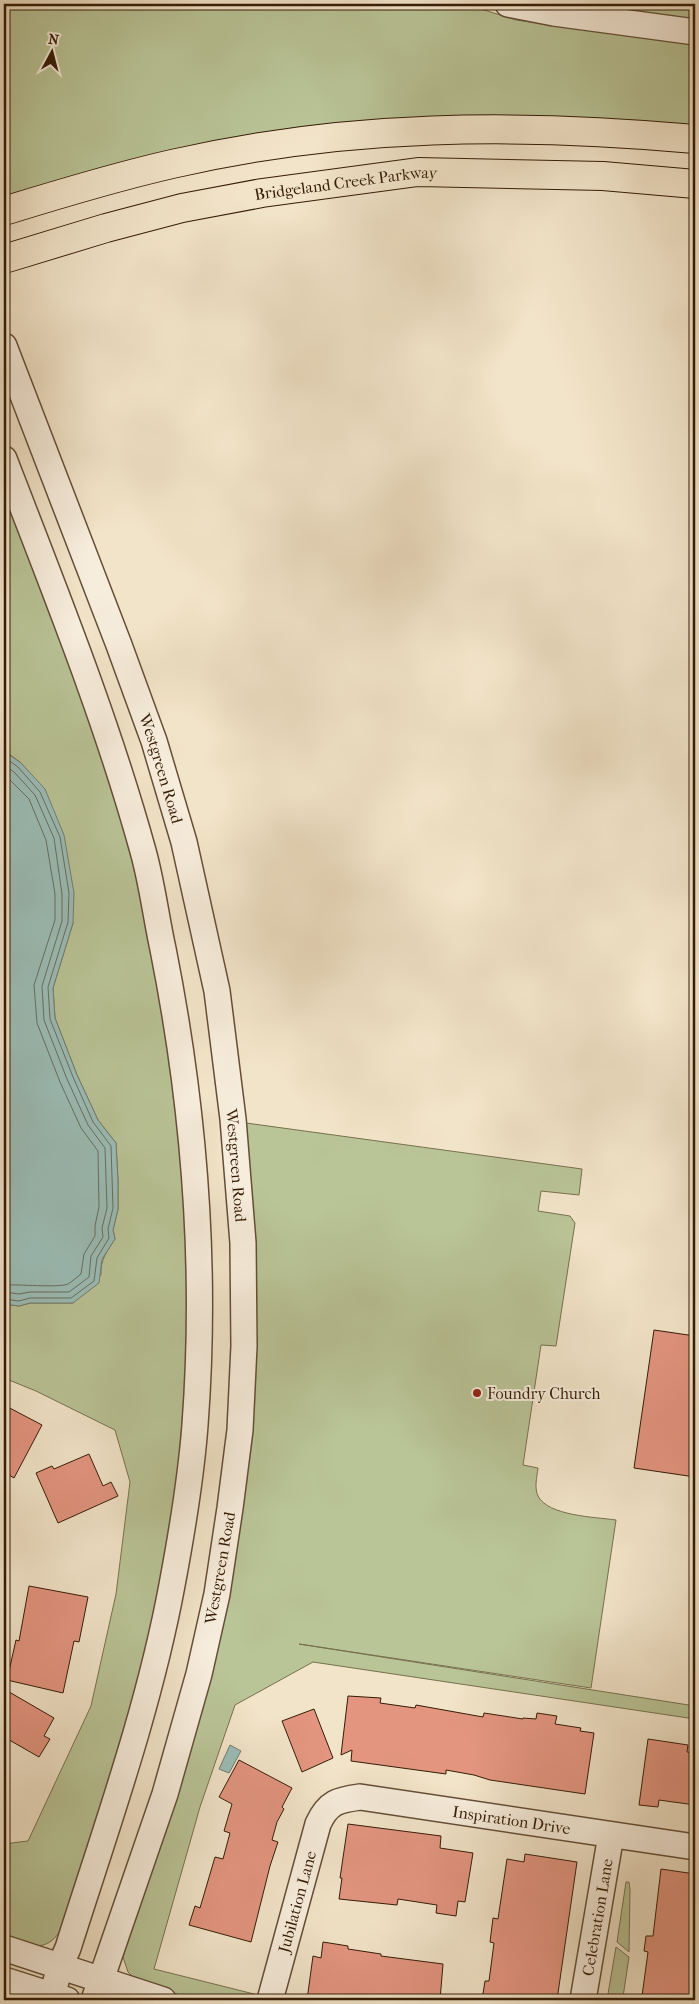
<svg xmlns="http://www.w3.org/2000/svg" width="699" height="2004" viewBox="0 0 699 2004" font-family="'IM FELL French Canon',serif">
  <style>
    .green { fill: #b9c497; stroke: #77704e }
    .water { fill: #9bbeb8; stroke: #727d71 }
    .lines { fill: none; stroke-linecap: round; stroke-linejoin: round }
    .shore { stroke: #686d5f; stroke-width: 1 }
    .building { fill: #e39580; stroke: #351c06 }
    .minor-casing { stroke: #644e37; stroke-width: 28 }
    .major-casing { stroke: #351c06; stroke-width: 30 }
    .minor { stroke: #f7eddc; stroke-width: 25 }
    .major { stroke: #f2e4c9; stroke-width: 28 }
    .poi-dot { fill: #8f2418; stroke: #f7eddc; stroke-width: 2 }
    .labels { text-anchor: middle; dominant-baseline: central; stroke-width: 4; stroke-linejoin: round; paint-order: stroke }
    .street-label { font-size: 16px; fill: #351c06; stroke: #f7eddc }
    .poi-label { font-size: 16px; fill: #351c06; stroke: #f7eddc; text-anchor: start }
  </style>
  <rect width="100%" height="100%" fill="#f2e4c9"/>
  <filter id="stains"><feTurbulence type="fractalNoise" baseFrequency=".004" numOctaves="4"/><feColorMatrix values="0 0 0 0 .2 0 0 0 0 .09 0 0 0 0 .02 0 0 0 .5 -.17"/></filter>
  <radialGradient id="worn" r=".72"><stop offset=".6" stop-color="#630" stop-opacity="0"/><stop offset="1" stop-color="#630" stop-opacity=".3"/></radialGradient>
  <g class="green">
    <path d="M4,4H465L516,20L695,44V130L502,118L4,201Z"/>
    <path d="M580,4H695V19Z"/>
    <path d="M4,485L91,717L138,867L171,1031L188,1252L187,1357L179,1460L167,1552L143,1666L121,1751L63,1926C48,1955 29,1946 4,1938V1844L28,1841L91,1706L116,1594L130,1482L115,1430L36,1391L4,1378V1304L19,1306L30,1303H73L101,1275C100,1260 107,1251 115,1239L113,1230L118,1209V1180L116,1143L98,1120L77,1075L55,1018L53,988L73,923L21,763L4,750Z"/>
    <path d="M246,1123L582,1169L579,1195L541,1191L538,1211L570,1216L575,1223L556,1346L541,1345L523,1465L538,1468C537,1477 534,1487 538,1496C548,1516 595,1517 616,1520L591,1688L299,1644L695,1706V1719L313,1662L235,1705L200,1807L154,1969L258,1995L256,2000H194L136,1980L128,1972L123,1957L218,1632L254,1246Z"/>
    <path d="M626,1882H629L630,1889L629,1952L617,1942Z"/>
    <path d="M616,1947L629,1957L623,1997L622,2000H607Z"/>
  </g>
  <g class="water">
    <path d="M4,751L21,763L45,789L64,835L74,893L73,923L53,988L55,1018L77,1075L98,1120L116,1143L118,1180V1209L113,1230L115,1239L102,1259L99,1283L73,1303H30L19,1306L4,1304Z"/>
    <path d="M230,1745L241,1751L229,1773L219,1769Z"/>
  </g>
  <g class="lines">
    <g class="shore">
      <path d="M4,757L18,767L40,792L60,837L69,893L68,922L48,987L50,1019L73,1077L93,1122L111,1146L113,1208L108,1229L109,1238L97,1258L94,1281L71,1298H30L19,1301L4,1299"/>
      <path d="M4,765L14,772L35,795L54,838L62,894V921L42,986L44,1020L67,1079L88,1125L105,1148L107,1208L102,1228L103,1237L91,1256L89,1277L69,1292H30L19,1294L4,1292"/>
      <path d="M4,774L29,799L46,840L55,894V920L34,985L37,1023L60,1082L81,1128L98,1151L99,1207L95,1226V1236L84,1254L81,1274C77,1277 73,1281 68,1284C59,1288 17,1284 4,1285"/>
    </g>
  </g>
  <g class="building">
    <path d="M654,1330L695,1336V1477L634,1468Z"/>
    <path d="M4,1405L42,1425L14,1478L4,1472Z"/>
    <path d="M89,1454L103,1486L111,1482L118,1496L58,1523L36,1473L52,1466L54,1469Z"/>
    <path d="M29,1586L88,1597L79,1642L74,1641L63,1693L7,1680L16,1640L19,1641Z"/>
    <path d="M4,1689L54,1718L44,1736L50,1739L39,1757L4,1737Z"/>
    <path d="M348,1696L381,1698L380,1703L415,1708L416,1705L483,1717L484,1713L523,1719V1718L536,1719L537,1713L557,1716L555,1724L581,1728L580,1731L594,1733L585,1794L490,1780L474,1775L446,1770V1774L351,1761L352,1750L341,1755Z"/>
    <path d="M314,1709L333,1758L302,1772L282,1721Z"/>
    <path d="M648,1739L688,1745L687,1752L695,1753V1805L659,1800L658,1807L639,1805Z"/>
    <path d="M239,1760L292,1788L282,1807L284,1809L277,1822L272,1840L278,1842L270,1866L251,1942L189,1925L195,1906L200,1908L215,1857L223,1859L230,1833L224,1831L232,1804L219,1797Z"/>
    <path d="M348,1824L441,1836L440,1848L473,1853L465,1902L458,1901L456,1916L436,1913L437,1905L398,1899L397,1905L339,1899L342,1878H340Z"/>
    <path d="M525,1854L577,1862L557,2000H482L485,1981H489L494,1943L490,1942L493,1918L498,1919L507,1859L524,1862Z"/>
    <path d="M661,1869L695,1874L694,2000H670L642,1996L648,1952L644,1951L646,1936H653Z"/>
    <path d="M323,1942L348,1946V1949L381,1954V1956L443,1964L440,2000H307L313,1956L321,1958Z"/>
  </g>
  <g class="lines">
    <g class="minor-casing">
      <g id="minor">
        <path d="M508,4L554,13L695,32"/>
        <path id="s1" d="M4,346L119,645L154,741L184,842L217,991L233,1119L243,1243L244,1346L240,1430L230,1508L217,1594L199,1674L165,1794L94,2000"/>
        <path d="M4,459C54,589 106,717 143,851C152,883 156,917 163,949C194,1105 207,1266 195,1425C191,1478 182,1532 172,1585C149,1709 106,1828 68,1948L60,1966L51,2000"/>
        <path d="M4,1948L163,2000"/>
        <path d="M4,1980L67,2000"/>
        <path id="s2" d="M270,2000L318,1824C328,1802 338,1800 360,1797L695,1847"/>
        <path id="s3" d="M583,2000L611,1835"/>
      </g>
    </g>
    <g class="major-casing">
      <g id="major">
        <path d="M4,211C59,194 115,177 172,164C345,124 519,123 695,139"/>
        <path id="s4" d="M4,259L106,228L182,208L262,193L418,172L603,176L695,184"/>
      </g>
    </g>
    <use href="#minor" class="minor"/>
    <use href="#major" class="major"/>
  </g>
  <circle class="poi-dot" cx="477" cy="1393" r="5"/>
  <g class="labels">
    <g class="street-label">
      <text stroke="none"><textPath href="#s4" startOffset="351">Bridgeland Creek Parkway</textPath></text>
      <text stroke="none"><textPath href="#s1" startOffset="451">Westgreen Road</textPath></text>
      <text stroke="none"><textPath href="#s1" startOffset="856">Westgreen Road</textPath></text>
      <text transform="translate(220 1568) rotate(-80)">Westgreen Road</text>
      <text stroke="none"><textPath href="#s2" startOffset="389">Inspiration Drive</textPath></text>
      <text stroke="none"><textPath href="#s2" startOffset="102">Jubilation Lane</textPath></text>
      <text stroke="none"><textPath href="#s3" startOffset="84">Celebration Lane</textPath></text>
    </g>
    <g class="poi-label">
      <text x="487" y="1393">Foundry Church</text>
    </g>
  </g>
  <rect width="699" height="2004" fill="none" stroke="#f2e4c9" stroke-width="20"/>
  <rect x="5" y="5" width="689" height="1994" fill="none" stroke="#351c06" stroke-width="2.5"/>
  <rect x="10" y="10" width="679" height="1984" fill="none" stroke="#351c06"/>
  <g transform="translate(52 52) rotate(7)" stroke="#f7eddc" stroke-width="4" paint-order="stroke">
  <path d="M0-4L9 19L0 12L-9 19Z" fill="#351c06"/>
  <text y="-8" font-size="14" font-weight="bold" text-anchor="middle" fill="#351c06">N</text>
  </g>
  <rect width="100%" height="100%" filter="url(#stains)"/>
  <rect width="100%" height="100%" fill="url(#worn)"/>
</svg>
